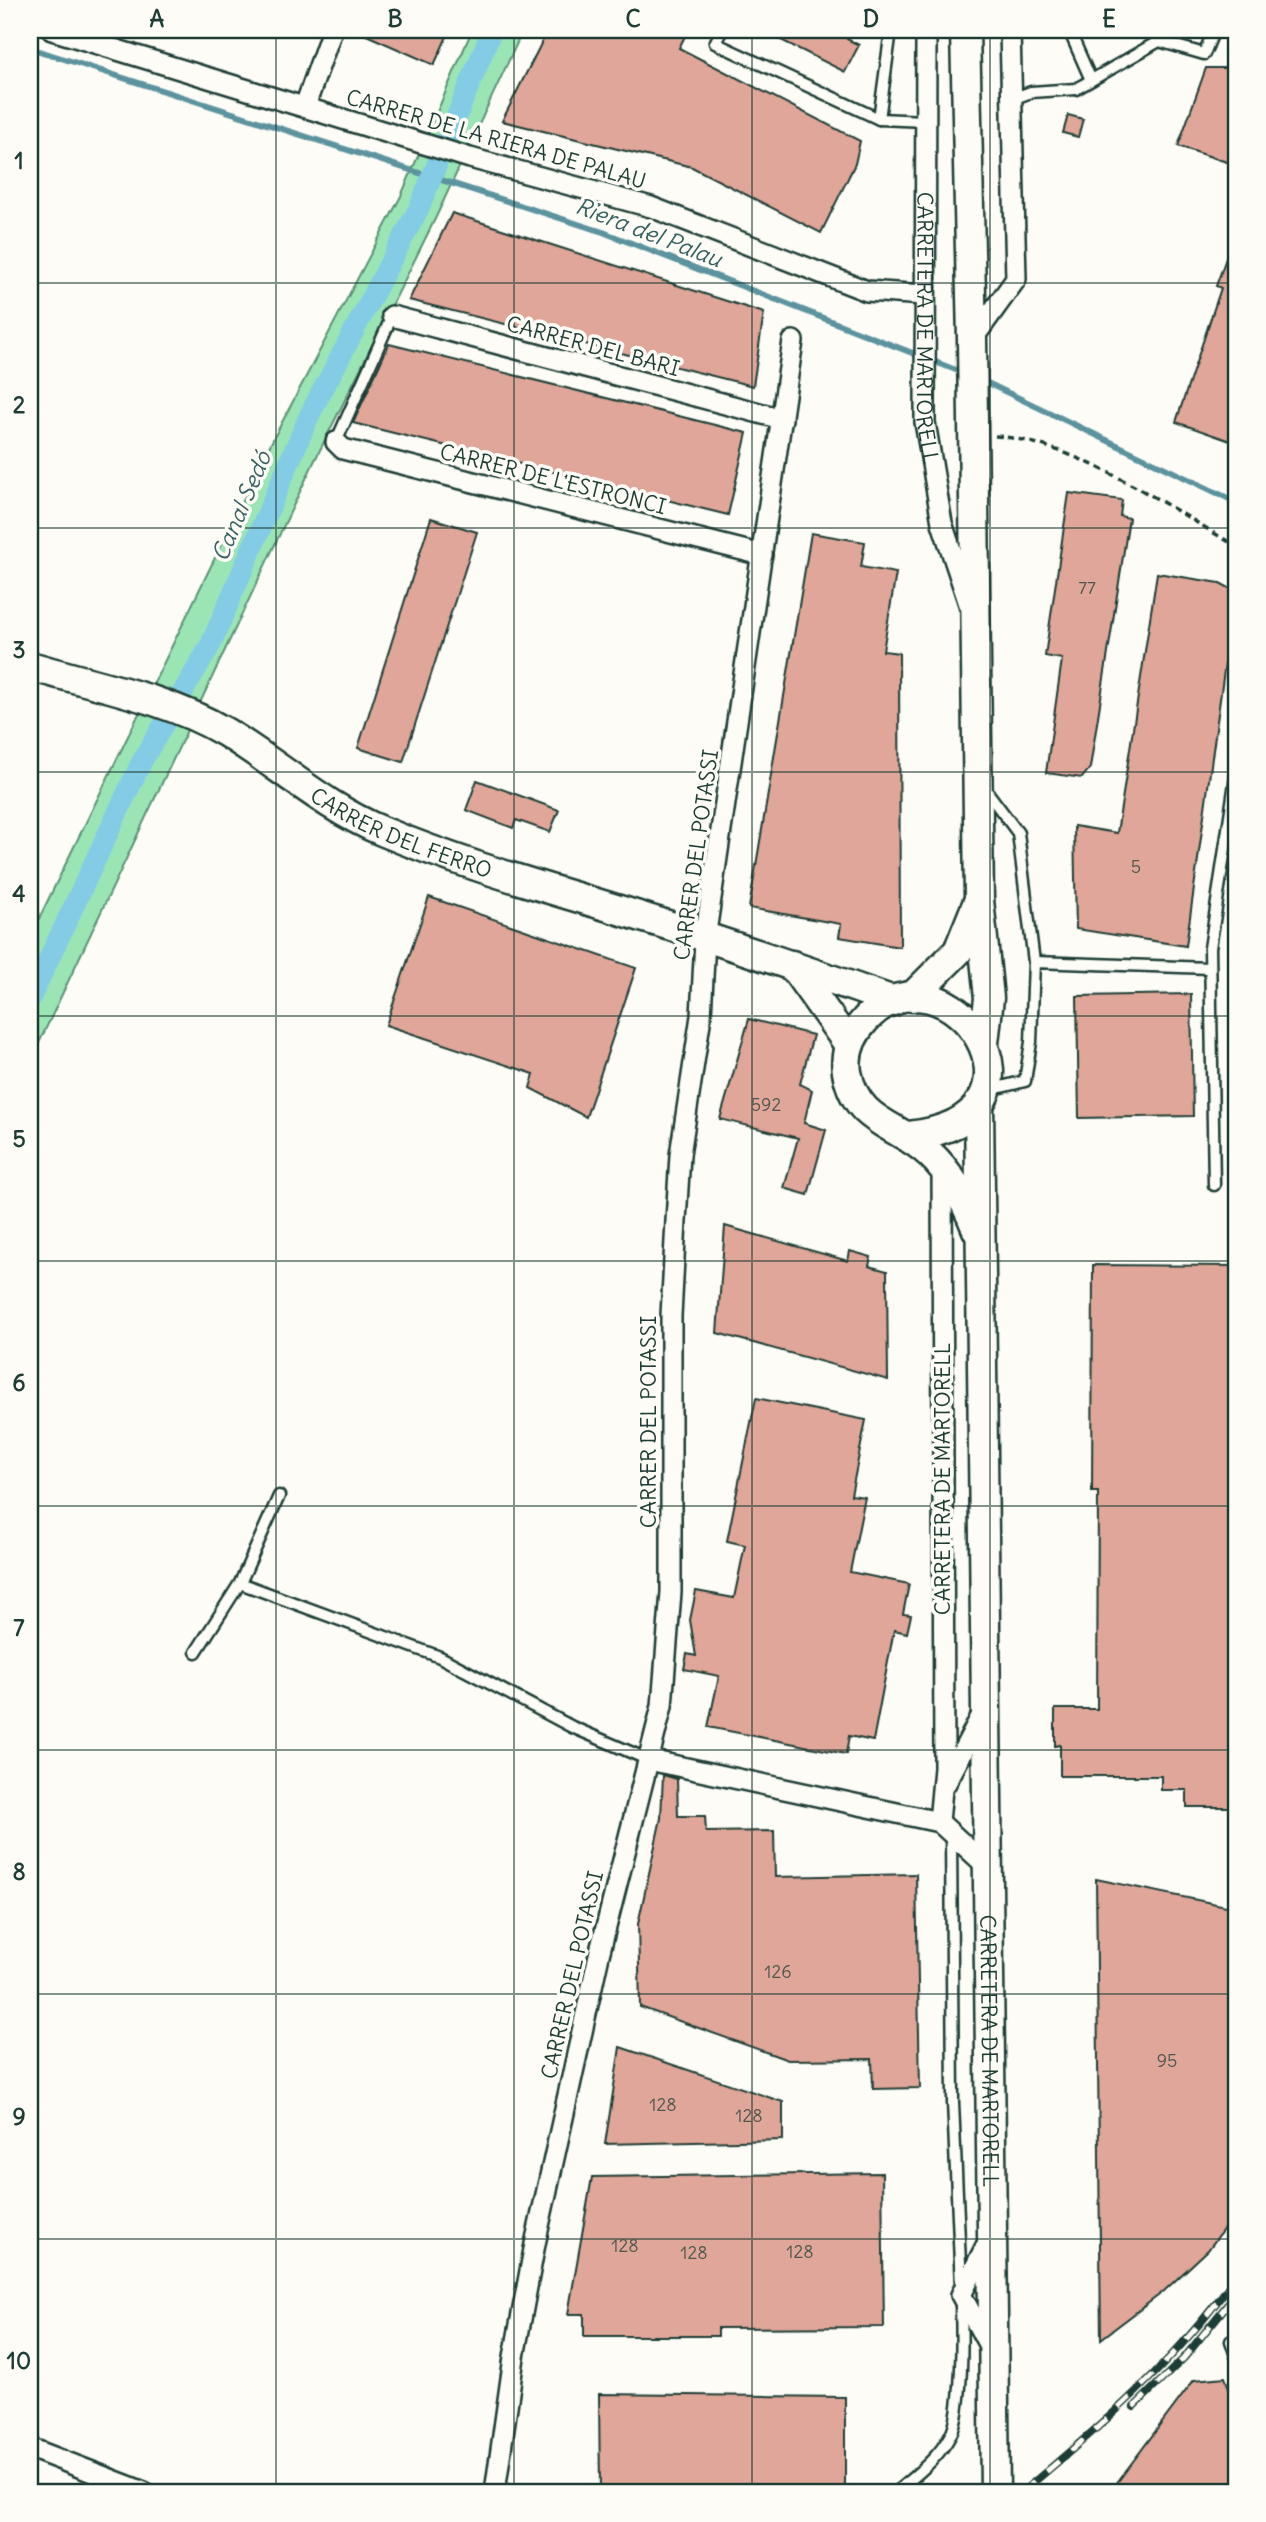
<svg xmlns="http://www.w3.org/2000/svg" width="1266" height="2522" viewBox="0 0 1266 2522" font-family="Delius,sans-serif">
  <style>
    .green { fill: #9be5b5; stroke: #5d9174; stroke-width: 2 }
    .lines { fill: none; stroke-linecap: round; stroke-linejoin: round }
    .stream { stroke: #5c939e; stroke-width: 6 }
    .canal { stroke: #84cce5; stroke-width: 21 }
    .building { fill: #dfa699; stroke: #1f3d34; stroke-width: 2 }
    .lane-casing { stroke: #1f3d34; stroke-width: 15 }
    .street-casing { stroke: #1f3d34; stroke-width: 24 }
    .secondary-casing { stroke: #1f3d34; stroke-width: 33 }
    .path { stroke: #1f3d34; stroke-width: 3.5; stroke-dasharray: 7 5; stroke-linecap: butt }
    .lane { stroke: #fdfcf7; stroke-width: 10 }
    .street { stroke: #fdfcf7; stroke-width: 19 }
    .secondary { stroke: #fdfcf7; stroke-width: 28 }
    .rail-casing { stroke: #1f3d34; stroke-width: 8 }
    .rail { stroke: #fdfcf7; stroke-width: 5; stroke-dasharray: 16; stroke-linecap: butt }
    .grid { fill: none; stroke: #1f3d34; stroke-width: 2; stroke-opacity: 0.55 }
    .labels { text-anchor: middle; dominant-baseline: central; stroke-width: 7; stroke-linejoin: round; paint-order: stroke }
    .number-label { font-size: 18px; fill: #4f574d }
    .street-label { font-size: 21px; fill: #1f3d34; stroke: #fdfcf7 }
    .water-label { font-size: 23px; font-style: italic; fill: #386160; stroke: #fdfcf7 }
    .neatline { fill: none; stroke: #1f3d34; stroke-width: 2.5 }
    .grid-label { font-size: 23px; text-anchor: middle; font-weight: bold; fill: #1f3d34 }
  </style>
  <rect width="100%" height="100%" fill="#fdfcf7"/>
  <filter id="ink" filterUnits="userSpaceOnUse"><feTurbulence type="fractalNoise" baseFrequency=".0143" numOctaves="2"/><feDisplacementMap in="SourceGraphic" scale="14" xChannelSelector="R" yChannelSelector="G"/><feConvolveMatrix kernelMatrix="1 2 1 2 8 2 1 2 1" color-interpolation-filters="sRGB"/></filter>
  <g filter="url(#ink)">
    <path class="green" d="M472,30H523L436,217L313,464L30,1062V937L269,447L401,196Z"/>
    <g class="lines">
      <g class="stream">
        <path d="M30,48L603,232L966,374"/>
        <path d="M979,379L1236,502"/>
      </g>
      <path class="canal" d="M30,999L142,761L210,646L310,414L419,208L492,30"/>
    </g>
    <g class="building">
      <path d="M355,30H450L434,65Z"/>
      <path d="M548,30H688L679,48L860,141L855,164L821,233L692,167L502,121Z"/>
      <path d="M761,30H852L847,39L859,45L845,72Z"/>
      <path d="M1206,68H1236V165L1178,146Z"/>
      <path d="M1068,115L1083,119L1078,137L1063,133Z"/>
      <path d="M452,213L764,313L753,386L409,300Z"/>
      <path d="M1234,236H1236V443L1176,422L1221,288L1216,286Z"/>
      <path d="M389,344L747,433L728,515L353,423Z"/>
      <path d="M1069,493L1122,500L1120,516L1129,518L1090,768L1082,778L1046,773L1062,659L1045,656Z"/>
      <path d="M431,518L477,532L403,762L358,748Z"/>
      <path d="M811,533L865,542L861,567L896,573L883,651L899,653L900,947L839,937L841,924L749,908Z"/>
      <path d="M1157,573L1220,583L1235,591L1186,946L1076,929L1074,826L1117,833Z"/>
      <path d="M477,780L559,810L550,832L516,820L513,828L466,810Z"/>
      <path d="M429,897L636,968L586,1117L530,1088L534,1074L386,1025Z"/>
      <path d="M1191,994L1193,1116L1079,1118L1077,996Z"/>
      <path d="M749,1019L813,1035L800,1084L812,1090L804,1123L826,1130L808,1195L784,1188L798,1138L720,1119Z"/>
      <path d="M725,1226L848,1261L850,1251L871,1257L869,1266L887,1271L888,1380L717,1333Z"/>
      <path d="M1093,1265L1236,1266V1807H1187V1790H1161V1776H1060V1745L1055,1746V1709H1097L1098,1492H1092Z"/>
      <path d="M756,1398L866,1420L851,1495L865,1497L850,1572L909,1584L903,1614L911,1615L907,1633L894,1630L873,1741L849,1736L846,1754L708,1727L719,1676L684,1669L687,1654L696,1656L690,1620L696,1591L734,1598L745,1545L727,1541Z"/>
      <path d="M663,1775L677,1779L678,1816H705L706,1832L774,1831L775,1877L916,1874L920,2088L873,2089L872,2059L788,2060L640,2007L638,1924L661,1818Z"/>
      <path d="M1096,1879L1236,1908V2212L1208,2250L1163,2292L1101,2339Z"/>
      <path d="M620,2047L783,2102V2140L605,2144Z"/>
      <path d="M882,2173L884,2327L718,2328V2336H584V2314H568L592,2177Z"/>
      <path d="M1225,2377L1236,2408V2492H1110L1194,2380Z"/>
      <path d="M599,2394L845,2397V2492H600Z"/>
    </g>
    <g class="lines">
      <g class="lane-casing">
        <g id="lane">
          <path d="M722,30L715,43L879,119L925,121"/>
          <path d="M1069,30L1091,80"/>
          <path d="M1012,99L1031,92L1076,89L1159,41L1204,54L1214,30"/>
          <path d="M879,119L891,30"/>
          <path d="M336,442L392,316"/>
          <path d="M985,789L1018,833L1034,962"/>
          <path d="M989,1090L1025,1081L1031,1042L1034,962L1210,968"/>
          <path d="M1214,1185L1210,948L1236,776"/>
          <path d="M240,1583L279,1496"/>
          <path d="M196,1652L240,1583L440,1657L572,1727L649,1760"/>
          <path d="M951,1833L953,2102L961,2287"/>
          <path d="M1231,2341L1236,2356"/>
          <path d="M896,2492C916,2475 939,2458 951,2434C963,2411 962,2333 961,2306"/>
        </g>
      </g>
      <g class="street-casing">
        <g id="street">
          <path d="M52,30L470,158L651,207L867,291L924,295"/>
          <path id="s1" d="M926,30L925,422L942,523L969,604"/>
          <path d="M305,106L332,30"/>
          <path d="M392,316L782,419"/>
          <path d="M972,340L1016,279L1010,30"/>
          <path d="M336,442L343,449L762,555"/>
          <path d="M649,1760L939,1822"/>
          <path d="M946,1783L984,1711"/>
          <path d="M939,1822L944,1768L942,1166"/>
          <path d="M939,1822L990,1869"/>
          <path d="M990,2238L961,2295L992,2351"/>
          <path d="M30,2448L144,2492"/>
          <path d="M495,2492L514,2357L535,2244L599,1955L662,1706L671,1592V1316L676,1221L680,1155L701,1016L705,939L793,341"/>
        </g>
      </g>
      <g class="secondary-casing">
        <g id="secondary">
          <path d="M965,30L972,340L979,900L989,998L984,1043"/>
          <path id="s2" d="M30,666C94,685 167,698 225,732C278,764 324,807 382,831C468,867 559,891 648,919C731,944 813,973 894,1001"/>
          <path d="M792,965L849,1045"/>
          <path d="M912,997L958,951L977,904"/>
          <path id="s3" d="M979,1103L995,2492"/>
          <path d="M909,1136C1073,1118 947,932 866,1019C852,1034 844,1051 847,1072C857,1125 898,1123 930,1154C952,1174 966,1202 977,1230"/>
        </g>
      </g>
      <path class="path" d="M995,436C1073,441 1169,507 1236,546"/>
      <use href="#lane" class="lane"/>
      <use href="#street" class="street"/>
      <use href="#secondary" class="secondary"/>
      <g class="rail-casing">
        <g id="rail">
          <path d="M1134,2407L1184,2358L1236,2294"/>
          <path d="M1022,2492C1100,2427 1178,2360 1236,2276"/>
        </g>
      </g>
      <use href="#rail" class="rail"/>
    </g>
  </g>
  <path class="grid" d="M276,30V2492M514,30V2492M752,30V2492M990,30V2492M30,283H1236M30,528H1236M30,772H1236M30,1016H1236M30,1261H1236M30,1506H1236M30,1750H1236M30,1994H1236M30,2239H1236"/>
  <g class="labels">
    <g class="number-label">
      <text x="1087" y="587">77</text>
      <text x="1136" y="866">5</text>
      <text x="766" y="1104">592</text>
      <text x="778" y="1971">126</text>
      <text x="1167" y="2060">95</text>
      <text x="663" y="2104">128</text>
      <text x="749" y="2115">128</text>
      <text x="625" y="2245">128</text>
      <text x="800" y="2251">128</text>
      <text x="694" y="2252">128</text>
    </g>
    <g class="street-label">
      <text transform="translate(496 139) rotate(16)">CARRER DE LA RIERA DE PALAU</text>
      <text stroke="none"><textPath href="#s1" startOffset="298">CARRETERA DE MARTORELL</textPath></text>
      <text transform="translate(593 346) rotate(15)">CARRER DEL BARI</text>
      <text transform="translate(553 479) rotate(14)">CARRER DE L'ESTRONCI</text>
      <text stroke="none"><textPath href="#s2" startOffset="411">CARRER DEL FERRO</textPath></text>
      <text transform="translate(696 855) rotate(-82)">CARRER DEL POTASSI</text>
      <text transform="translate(648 1422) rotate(-90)">CARRER DEL POTASSI</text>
      <text transform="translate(942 1479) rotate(-90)">CARRETERA DE MARTORELL</text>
      <text transform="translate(572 1975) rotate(-77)">CARRER DEL POTASSI</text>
      <text stroke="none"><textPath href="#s3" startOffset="948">CARRETERA DE MARTORELL</textPath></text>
    </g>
    <g class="water-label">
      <text transform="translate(649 232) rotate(21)">Riera del Palau</text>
      <text transform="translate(241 506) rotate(-67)">Canal Sedó</text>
    </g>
  </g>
  <rect width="1266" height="2522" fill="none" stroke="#fdfcf7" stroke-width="77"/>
  <rect x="38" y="38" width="1190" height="2446" class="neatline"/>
  <g class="grid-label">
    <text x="157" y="27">A</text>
    <text x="395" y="27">B</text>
    <text x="633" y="27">C</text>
    <text x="871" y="27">D</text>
    <text x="1109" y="27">E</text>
    <text x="19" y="169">1</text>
    <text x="19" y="413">2</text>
    <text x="19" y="658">3</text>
    <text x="19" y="902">4</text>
    <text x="19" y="1147">5</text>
    <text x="19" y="1391">6</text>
    <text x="19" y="1636">7</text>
    <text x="19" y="1880">8</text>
    <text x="19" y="2125">9</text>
    <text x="19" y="2369">10</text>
  </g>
</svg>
